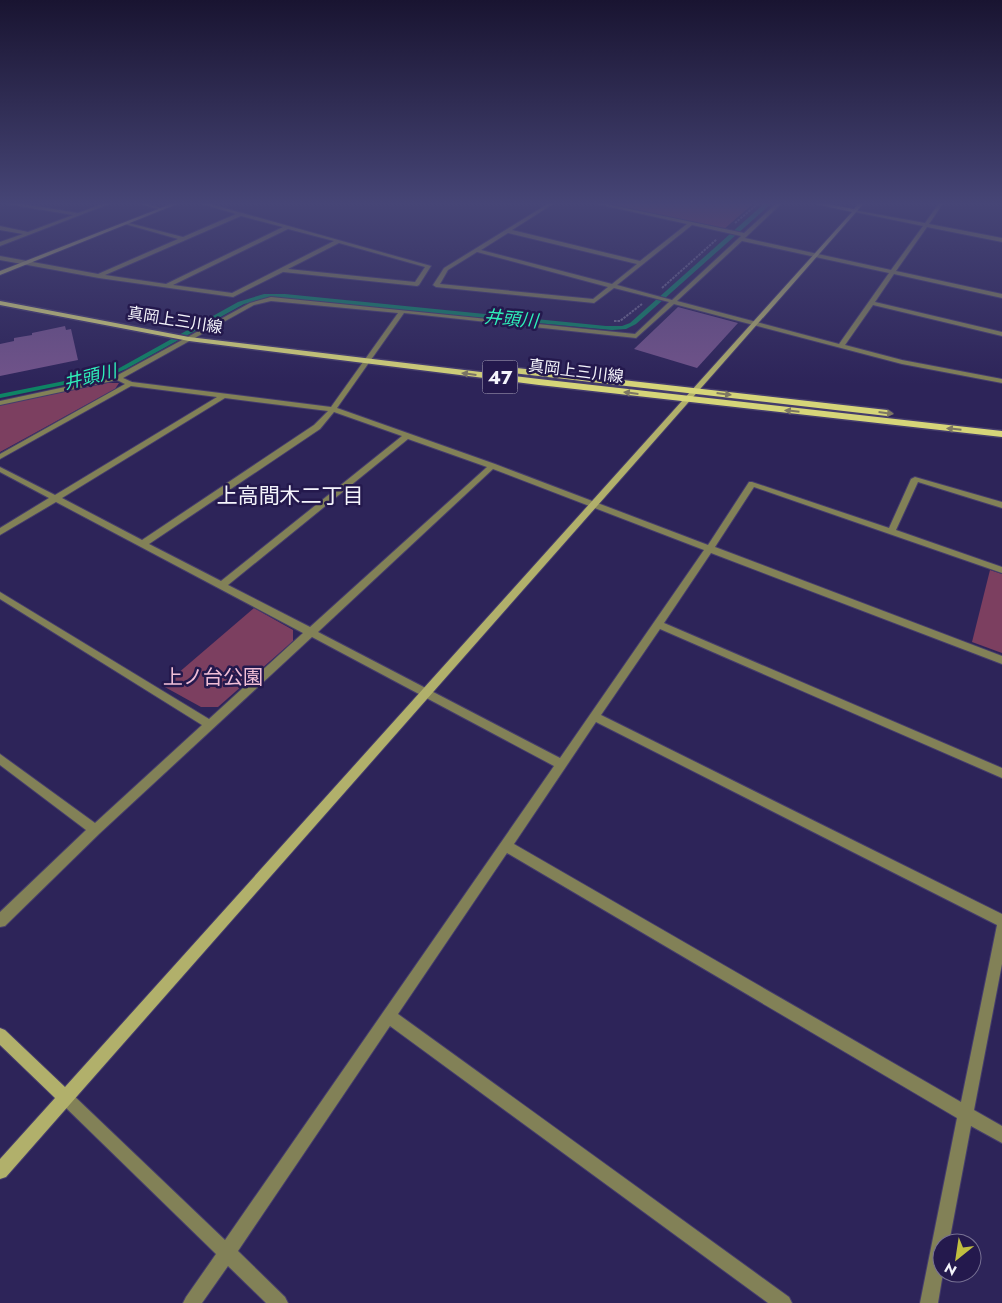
<svg xmlns="http://www.w3.org/2000/svg" width="1002" height="1303" viewBox="0 0 1002 1303" font-family="Jost,'Noto Sans JP',sans-serif">
  <style>
    .green { fill: #7c3f60 }
    .water { fill: #0e8464 }
    .building { fill: #71538a }
    .lines { fill: none; stroke-linecap: round; stroke-linejoin: round }
    .street-casing { stroke: #453d6c; stroke-width: 2 }
    .secondary-casing { stroke: #453d6c; stroke-width: 2 }
    .primary-casing { stroke: #453d6c; stroke-width: 3 }
    .path { stroke: #6d678d; stroke-width: 2; stroke-dasharray: 2.5 1; stroke-linecap: butt }
    .street { fill: #828157; fill-rule: evenodd }
    .secondary { fill: #b1b06b; fill-rule: evenodd }
    .primary { fill: #d6d579; fill-rule: evenodd }
    .oneway { fill: #7d7763 }
    .labels { text-anchor: middle; dominant-baseline: central; stroke-width: 5; stroke-linejoin: round; paint-order: stroke }
    .far-street-label { font-size: 16px; fill: #f4f4fb; stroke: #24194d }
    .far-water-label { font-size: 18px; font-style: italic; fill: #2ff0b9; stroke: #24194d }
    .shield { fill: #24194d; stroke: #b6b2c7; stroke-width: 1 }
    .shield-label { font-size: 19px; font-weight: bold; fill: #f4f4fb }
    .park-label { font-size: 20px; fill: #f0bed6; stroke: #24194d }
    .neighbourhood-label { font-size: 21px; fill: #f4f4fb; stroke: #24194d }
  </style>
  <rect width="100%" height="100%" fill="#2d2459"/>
  <g class="green">
    <path d="M595,202H755L723,230Z"/>
    <path d="M107,383H119L115,389L0,452V405Z"/>
    <path d="M990,570L1002,574V653L972,642Z"/>
    <path d="M254,608L293,630V641L218,707H201L163,686Z"/>
  </g>
  <path class="water" d="M766,202H773L636,324L626,329L612,330L271,298L244,304L126,369L112,375L0,398V394L114,371L238,302L264,294H285L606,326H622L630,323Z"/>
  <g class="building">
    <path d="M678,307L738,323L697,368L634,349Z"/>
    <path d="M65,326L66,330L71,329L78,360L0,376V344L14,341V338L32,335V333Z"/>
  </g>
  <g class="lines">
    <g class="street-casing">
      <g id="street">
        <path d="M0,202H10L78,213L108,202H114L0,246V242L23,234L0,230V226L28,232L73,215L1,203Z"/>
        <path d="M134,202H141L164,209L162,210Z"/>
        <path d="M196,202H203L431,266L419,285L417,286L283,272L233,297L99,278L0,260V256L98,274L178,239L125,224V222L183,237L236,214ZM241,216L283,227L166,284L105,275ZM288,229L334,241L232,293L173,285ZM339,243L425,267L415,282L288,269Z"/>
        <path d="M551,202H556L512,230L640,261L687,224L588,202H597L744,233L778,202H783L745,238L891,270L923,226L855,212L853,210L925,223L940,202H944L929,224L1002,238V242L927,227L896,271L1002,294V298L894,274L875,302L1002,332V336L873,305L845,345L902,360L1002,379V383L902,364L674,304L636,338L404,313L337,408L495,464L708,545L749,482H752L889,528L911,479L915,477L1002,502V508L918,482L896,530L1002,567V573L754,487L715,547L1002,656V664L711,553L664,623L1002,768V778L660,629L601,715L1002,914V964L974,1110L1002,1126V1143L971,1126L949,1243H942V1273H943L938,1303H920L957,1118L507,853L398,1014L789,1297L792,1303H768L390,1026L238,1251L285,1297L288,1303H266L228,1266L202,1303H183L186,1297L216,1254L61,1103L58,1098L61,1093L66,1090L71,1093L225,1240L554,766L312,637L99,834L5,926L0,927V912L86,830L0,765V754L95,823L202,725L0,599V592L209,719L303,633L56,502L0,535V528L49,498L0,472V467L55,495L217,397L131,386L0,459V454L125,384L117,380L0,405V401L116,376L250,303L271,297L635,334L669,302L614,288L594,303L436,287L433,285L444,268ZM692,225L741,236L672,300L617,285ZM508,233L637,264L612,284L481,250ZM742,241L889,273L839,344L677,301ZM477,252L608,287L593,299L440,284L448,270ZM271,301L398,313L331,407L132,382L123,378L254,305ZM225,398L328,411L314,425L142,540L62,498ZM334,412L402,436L221,581L149,544L320,429ZM408,439L487,467L310,627L228,585ZM493,469L704,550L560,758L318,632ZM596,722L997,925L961,1102L514,844Z"/>
      </g>
    </g>
    <g class="secondary-casing">
      <g id="secondary">
        <path d="M176,202H182L0,275V271Z"/>
        <path d="M807,202H816L854,209L860,202H865L71,1103L6,1177L0,1179V1159L55,1098L0,1045V1028L5,1030L65,1087L852,212Z"/>
      </g>
    </g>
    <g class="primary-casing">
      <g id="primary">
        <path d="M0,301L189,337L539,379L1002,431V437L539,385L189,341L0,305Z"/>
        <path d="M499,366L887,410L892,413L887,416L496,371V367Z"/>
      </g>
    </g>
    <g class="path">
      <path d="M735,223L760,202"/>
      <path d="M662,288L717,239"/>
      <path d="M614,321H620L642,304"/>
    </g>
    <use href="#street" class="street"/>
    <use href="#secondary" class="secondary"/>
    <use href="#primary" class="primary"/>
  </g>
  <defs><path id="oneway-solid" d="M-6-.8H1V-3.2L6.5 0L1 3.2V.8H-6Z" transform="scale(1.25)"/></defs>
  <g class="oneway">
    <use href="#oneway-solid" transform="translate(469 374) rotate(-173)"/>
    <use href="#oneway-solid" transform="translate(631 393) rotate(-173)"/>
    <use href="#oneway-solid" transform="translate(724 394) rotate(7)"/>
    <use href="#oneway-solid" transform="translate(792 411) rotate(-174)"/>
    <use href="#oneway-solid" transform="translate(886 413) rotate(7)"/>
    <use href="#oneway-solid" transform="translate(954 429) rotate(-174)"/>
  </g>
  <linearGradient id="sky" x2="0" y2="1"><stop stop-color="#191431"/><stop offset="0.53" stop-color="#464576"/><stop offset="1" stop-color="#464576" stop-opacity="0"/></linearGradient>
  <rect width="1002" height="384" fill="url(#sky)"/>
  <g class="labels">
    <g class="far-street-label">
      <text transform="translate(175 320) rotate(9)">真岡上三川線</text>
      <text transform="translate(576 371) rotate(7)">真岡上三川線</text>
    </g>
    <g class="far-water-label">
      <text transform="translate(511 319) rotate(5)">井頭川</text>
      <text transform="translate(90 377) rotate(-14)">井頭川</text>
    </g>
    <rect class="shield" x="482.5" y="360.5" width="35" height="33" rx="4"/>
    <g class="shield-label">
      <text x="500" y="377">47</text>
    </g>
    <g class="park-label">
      <text x="213" y="677">上ノ台公園</text>
    </g>
    <g class="neighbourhood-label">
      <text x="290" y="496">上高間木二丁目</text>
    </g>
  </g>
  <g transform="translate(957 1258) rotate(210)"><circle r="24" fill="#24194d" stroke="#777193"/>
  <path d="M0-4L9 19L0 12L-9 19Z" fill="#c1be40"/>
  <text y="-8" font-size="14" font-weight="bold" text-anchor="middle" fill="#f4f4fb">N</text>
  </g>
</svg>
